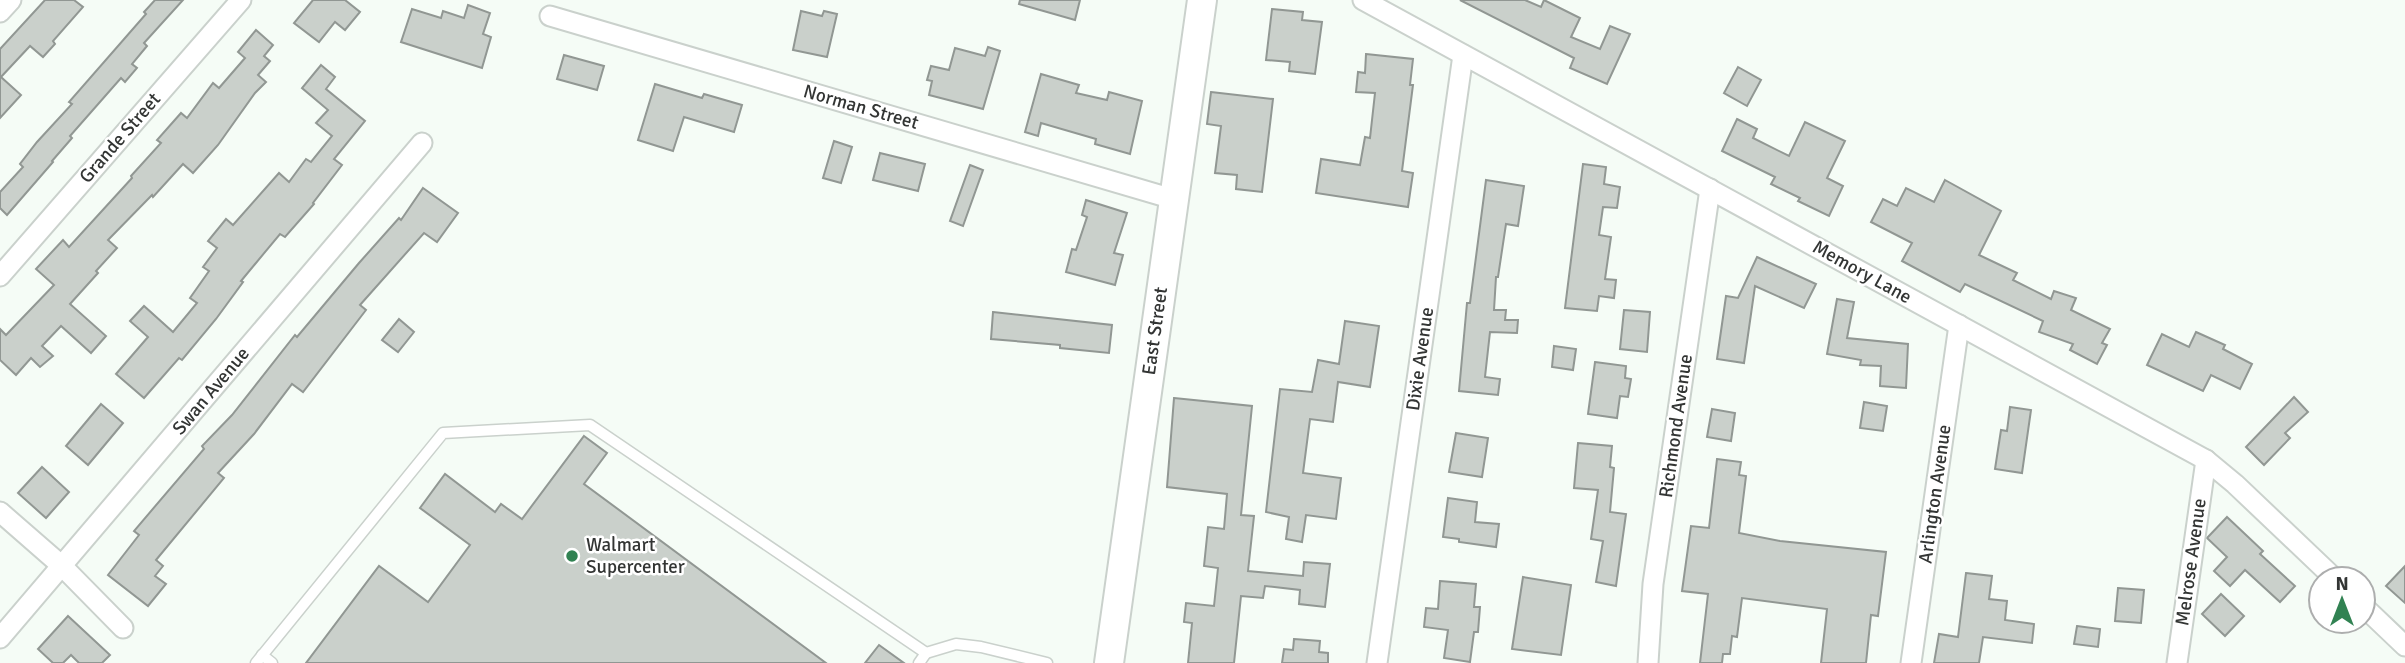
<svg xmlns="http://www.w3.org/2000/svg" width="2405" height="663" viewBox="0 0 2405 663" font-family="Signika,sans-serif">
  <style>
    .building { fill: #cad0cb; stroke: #919793; stroke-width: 2 }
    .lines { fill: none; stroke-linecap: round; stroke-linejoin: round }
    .lane-casing { stroke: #cad1cc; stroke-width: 13 }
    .street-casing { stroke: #cad1cc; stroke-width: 23 }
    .secondary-casing { stroke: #cad1cc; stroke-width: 32 }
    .lane { stroke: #fff; stroke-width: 10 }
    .street { stroke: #fff; stroke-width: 19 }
    .secondary { stroke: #fff; stroke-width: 28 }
    .poi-dot { fill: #318252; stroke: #fff; stroke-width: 2.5 }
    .labels { text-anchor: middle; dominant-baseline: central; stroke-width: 5; stroke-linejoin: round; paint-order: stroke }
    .street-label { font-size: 19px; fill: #333534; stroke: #fff }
    .poi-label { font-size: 19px; fill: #333534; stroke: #fff; text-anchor: start }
  </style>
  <rect width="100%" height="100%" fill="#f5fcf6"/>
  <g class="building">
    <path d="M45,0H74L83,7L53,41L55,44L43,57L30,46L1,77L21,95L0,118V49Z"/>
    <path d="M155,0H183L144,43L147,46L132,64L137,68L125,82L121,78L70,136L72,138L52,161L53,162L7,215L0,208V192L23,167L20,164L37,142L72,104L69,102L146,14L144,12Z"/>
    <path d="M313,0H345L360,12L345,30L335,22L319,42L294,23Z"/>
    <path d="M1020,0H1080L1075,20L1019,4Z"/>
    <path d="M1460,0H1525L1541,7L1544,0L1580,18L1571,37L1600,49L1610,26L1630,34L1607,84L1570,68L1574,58Z"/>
    <path d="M468,5L490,13L483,34L491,37L482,68L401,42L412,9L441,18L443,11L464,18Z"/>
    <path d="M1272,9L1303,12L1302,20L1322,22L1315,74L1289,71L1290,62L1266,60Z"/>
    <path d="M801,11L822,16L824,11L837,14L827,57L793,50Z"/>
    <path d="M256,30L273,45L264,56L270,61L258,75L266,82L255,93L218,145L193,173L183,164L153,197L152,195L108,240L117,248L96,271L98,273L70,304L106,336L91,353L61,326L42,346L53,356L40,367L31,358L16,375L0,360V329L6,335L54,285L36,269L63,240L69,247L132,178L131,176L161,143L157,140L181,113L187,118L213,83L219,88L245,58L238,52Z"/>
    <path d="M988,47L1000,51L983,109L929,95L932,81L927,80L931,66L949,70L955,48L985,56Z"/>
    <path d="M1366,54L1413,59L1410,85H1413L1402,171L1413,173L1408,207L1316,193L1321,159L1360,165L1365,137L1370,138L1375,93L1356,92L1358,72L1365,73Z"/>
    <path d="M564,55L604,66L597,90L557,79Z"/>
    <path d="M321,65L335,77L326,89L365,121L334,159L342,165L313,203L314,204L285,237L280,234L241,281L243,282L216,319L182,360L179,358L144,398L116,374L148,337L130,321L144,306L173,332L197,303L190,298L209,271L203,267L217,248L208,241L226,219L233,225L279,173L289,182L306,159L311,162L332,136L316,123L328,110L302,88Z"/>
    <path d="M1738,67L1761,80L1747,106L1724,93Z"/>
    <path d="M1041,74L1079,85L1076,93L1107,100L1109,92L1142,101L1130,154L1095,144L1096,139L1041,123L1038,136L1025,132Z"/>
    <path d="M655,84L702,98L704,94L742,105L734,132L684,117L673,151L638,140Z"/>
    <path d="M1211,92L1273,99L1262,192L1236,189L1237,175L1215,173L1221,126L1207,124Z"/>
    <path d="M1737,119L1757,129L1753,138L1789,156L1805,122L1845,141L1827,178L1843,186L1829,216L1798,201L1800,198L1771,184L1775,177L1722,151Z"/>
    <path d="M834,141L852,147L841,183L823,178Z"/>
    <path d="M880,153L925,164L918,191L873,180Z"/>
    <path d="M1583,164L1606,167L1604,184L1620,187L1617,208L1603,207L1599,235L1611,237L1605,279L1616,280L1614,298L1599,296L1597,311L1565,308Z"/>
    <path d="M970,165L983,170L963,226L950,221Z"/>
    <path d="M1486,180L1524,186L1518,226L1506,224L1498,277H1496L1494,310H1506L1505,320H1518L1517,333L1490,332L1485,377L1500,379L1498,395L1459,391L1467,303H1470Z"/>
    <path d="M1945,180L2001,211L1979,255L2017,273L2013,280L2051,299L2054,291L2076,298L2071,310L2110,329L2102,343L2107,345L2097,364L2070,350L2073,344L2039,332L2043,321L1965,284L1960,292L1902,261L1912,243L1871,222L1883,199L1897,206L1906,188L1934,202Z"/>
    <path d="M423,188L458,213L437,242L424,233L360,305L366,310L303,392L292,384L254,434L218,473L224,478L156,560L163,566L155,576L166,584L148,606L108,575L139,535L134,531L204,449L202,446L232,415L295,335L297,337L359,263L399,218L401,220Z"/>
    <path d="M1086,200L1127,213L1114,253L1123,255L1115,285L1066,272L1072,249L1076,250L1087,217L1082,215Z"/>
    <path d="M1757,257L1816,284L1804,308L1755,286L1744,363L1717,359L1726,296L1738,298Z"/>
    <path d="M1837,299L1854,302L1847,338L1908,344L1906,388L1880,386L1881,366L1860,365L1861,360L1827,354Z"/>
    <path d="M1624,310L1650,312L1647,352L1620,349Z"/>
    <path d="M993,312L1112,325L1109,353L1060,348V345L991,339Z"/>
    <path d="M399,319L414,332L398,352L382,340Z"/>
    <path d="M1345,321L1379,326L1370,387L1338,382L1333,422L1310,419L1303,473L1341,478L1336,519L1306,515L1302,542L1286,539L1289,517L1266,512L1280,389L1312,392L1318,360L1339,364Z"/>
    <path d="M2196,332L2225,345L2223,349L2252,364L2240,389L2211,375L2203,391L2147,365L2162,334L2189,347Z"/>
    <path d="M1554,346L1576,349L1573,370L1552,367Z"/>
    <path d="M1595,362L1626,366L1625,378L1631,379L1628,397L1620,396L1617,418L1588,414Z"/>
    <path d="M2294,397L2308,412L2285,433L2290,438L2264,465L2246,447Z"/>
    <path d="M1174,398L1252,406L1241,515L1254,516L1248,571L1303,576L1304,562L1330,564L1325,607L1299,604L1300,590L1265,586L1263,598L1241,596L1234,663H1188L1192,623L1184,622L1186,603L1214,606L1218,568L1204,566L1208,527L1224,529L1227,494L1167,487Z"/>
    <path d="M1864,402L1887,406L1883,431L1860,428Z"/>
    <path d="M101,404L123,423L88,465L66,446Z"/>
    <path d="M2010,407L2031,410L2022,473L1995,469L2001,430L2007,431Z"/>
    <path d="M1712,409L1735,413L1731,441L1707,437Z"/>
    <path d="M1456,433L1488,438L1482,477L1449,472Z"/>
    <path d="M584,436L607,453L584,484L826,663H306L379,566L428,602L470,545L420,508L445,474L495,512L501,504L522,519Z"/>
    <path d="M1578,443L1612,446L1610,467L1614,468L1610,512L1626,514L1616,586L1596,582L1603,541L1591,539L1598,490L1574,488Z"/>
    <path d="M1717,459L1741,462L1739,475L1746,476L1739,533L1780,541L1886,552L1878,616L1871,615L1866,663H1821L1827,609L1742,598L1737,637L1732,636L1730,654H1723L1722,663H1700L1708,594L1682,591L1691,526L1709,528Z"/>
    <path d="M42,467L69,492L46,518L18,493Z"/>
    <path d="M1448,498L1477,502L1475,522L1499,524L1496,547L1459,542V539L1443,537Z"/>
    <path d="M2227,517L2263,551L2260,554L2295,586L2280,602L2245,570L2230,586L2214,571L2227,557L2207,538Z"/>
    <path d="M2405,566V603L2386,586Z"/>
    <path d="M1966,573L1992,576L1989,599L2007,601L2005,620L2034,624L2032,643L1983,637L1979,663H1934L1939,634L1958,637Z"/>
    <path d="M1523,577L1571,585L1561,655L1512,649Z"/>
    <path d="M1440,581L1476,584L1474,607H1480L1478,632H1474L1470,662L1444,658L1448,630L1424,627L1426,608L1438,609Z"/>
    <path d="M2118,588L2144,590L2141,623L2115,621Z"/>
    <path d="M2221,594L2244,616L2225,636L2202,614Z"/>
    <path d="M68,616L110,655L102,663H79L71,655L63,663H53L38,649Z"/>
    <path d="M2077,626L2100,629L2098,647L2074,644Z"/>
    <path d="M1294,639L1320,641L1319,652L1328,653V663H1282L1284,649L1293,650Z"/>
    <path d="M879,645L904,663H865Z"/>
  </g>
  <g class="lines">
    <g class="lane-casing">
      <g id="lane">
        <path d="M926,653L956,644L981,647L1047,663"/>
        <path d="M262,655L272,663"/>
        <path d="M256,663L443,433L590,425L926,653L919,663"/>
      </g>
    </g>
    <g class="street-casing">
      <g id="street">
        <path d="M1363,0L2206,460L2235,484L2335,579"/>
        <path d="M0,12L11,0"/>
        <path d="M550,16L1173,199"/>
        <path d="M0,276L241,0"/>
        <path d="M0,512L62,566L123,628"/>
        <path d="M2363,606L2405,646"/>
        <path d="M0,638L422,143"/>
        <path d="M1377,663L1463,55"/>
        <path d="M1648,663L1653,584L1710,189"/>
        <path d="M1911,663L1959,325"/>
        <path d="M2177,663L2206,460"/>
      </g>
    </g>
    <g class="secondary-casing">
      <path id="secondary" d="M1109,663L1202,0"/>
    </g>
    <use href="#lane" class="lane"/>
    <use href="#street" class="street"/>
    <use href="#secondary" class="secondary"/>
  </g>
  <circle class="poi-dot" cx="572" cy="556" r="7"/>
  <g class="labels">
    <g class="street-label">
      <text transform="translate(861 107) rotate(16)">Norman Street</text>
      <text transform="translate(120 138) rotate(-49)">Grande Street</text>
      <text transform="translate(1862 272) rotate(29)">Memory Lane</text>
      <text transform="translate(1155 331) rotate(-82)">East Street</text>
      <text transform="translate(1420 359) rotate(-82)">Dixie Avenue</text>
      <text transform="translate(211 391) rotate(-50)">Swan Avenue</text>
      <text transform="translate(1676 426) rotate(-82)">Richmond Avenue</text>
      <text transform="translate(1935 494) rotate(-82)">Arlington Avenue</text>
      <text transform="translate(2191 562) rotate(-82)">Melrose Avenue</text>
    </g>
    <g class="poi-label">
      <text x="586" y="545">Walmart<tspan x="586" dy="22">Supercenter</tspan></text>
    </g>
  </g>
  <g transform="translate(2342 600)"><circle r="33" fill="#ffffff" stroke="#adaeae" stroke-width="2"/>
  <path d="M0-5L12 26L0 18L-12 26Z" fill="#318252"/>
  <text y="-10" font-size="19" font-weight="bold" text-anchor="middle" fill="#333534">N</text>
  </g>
</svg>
